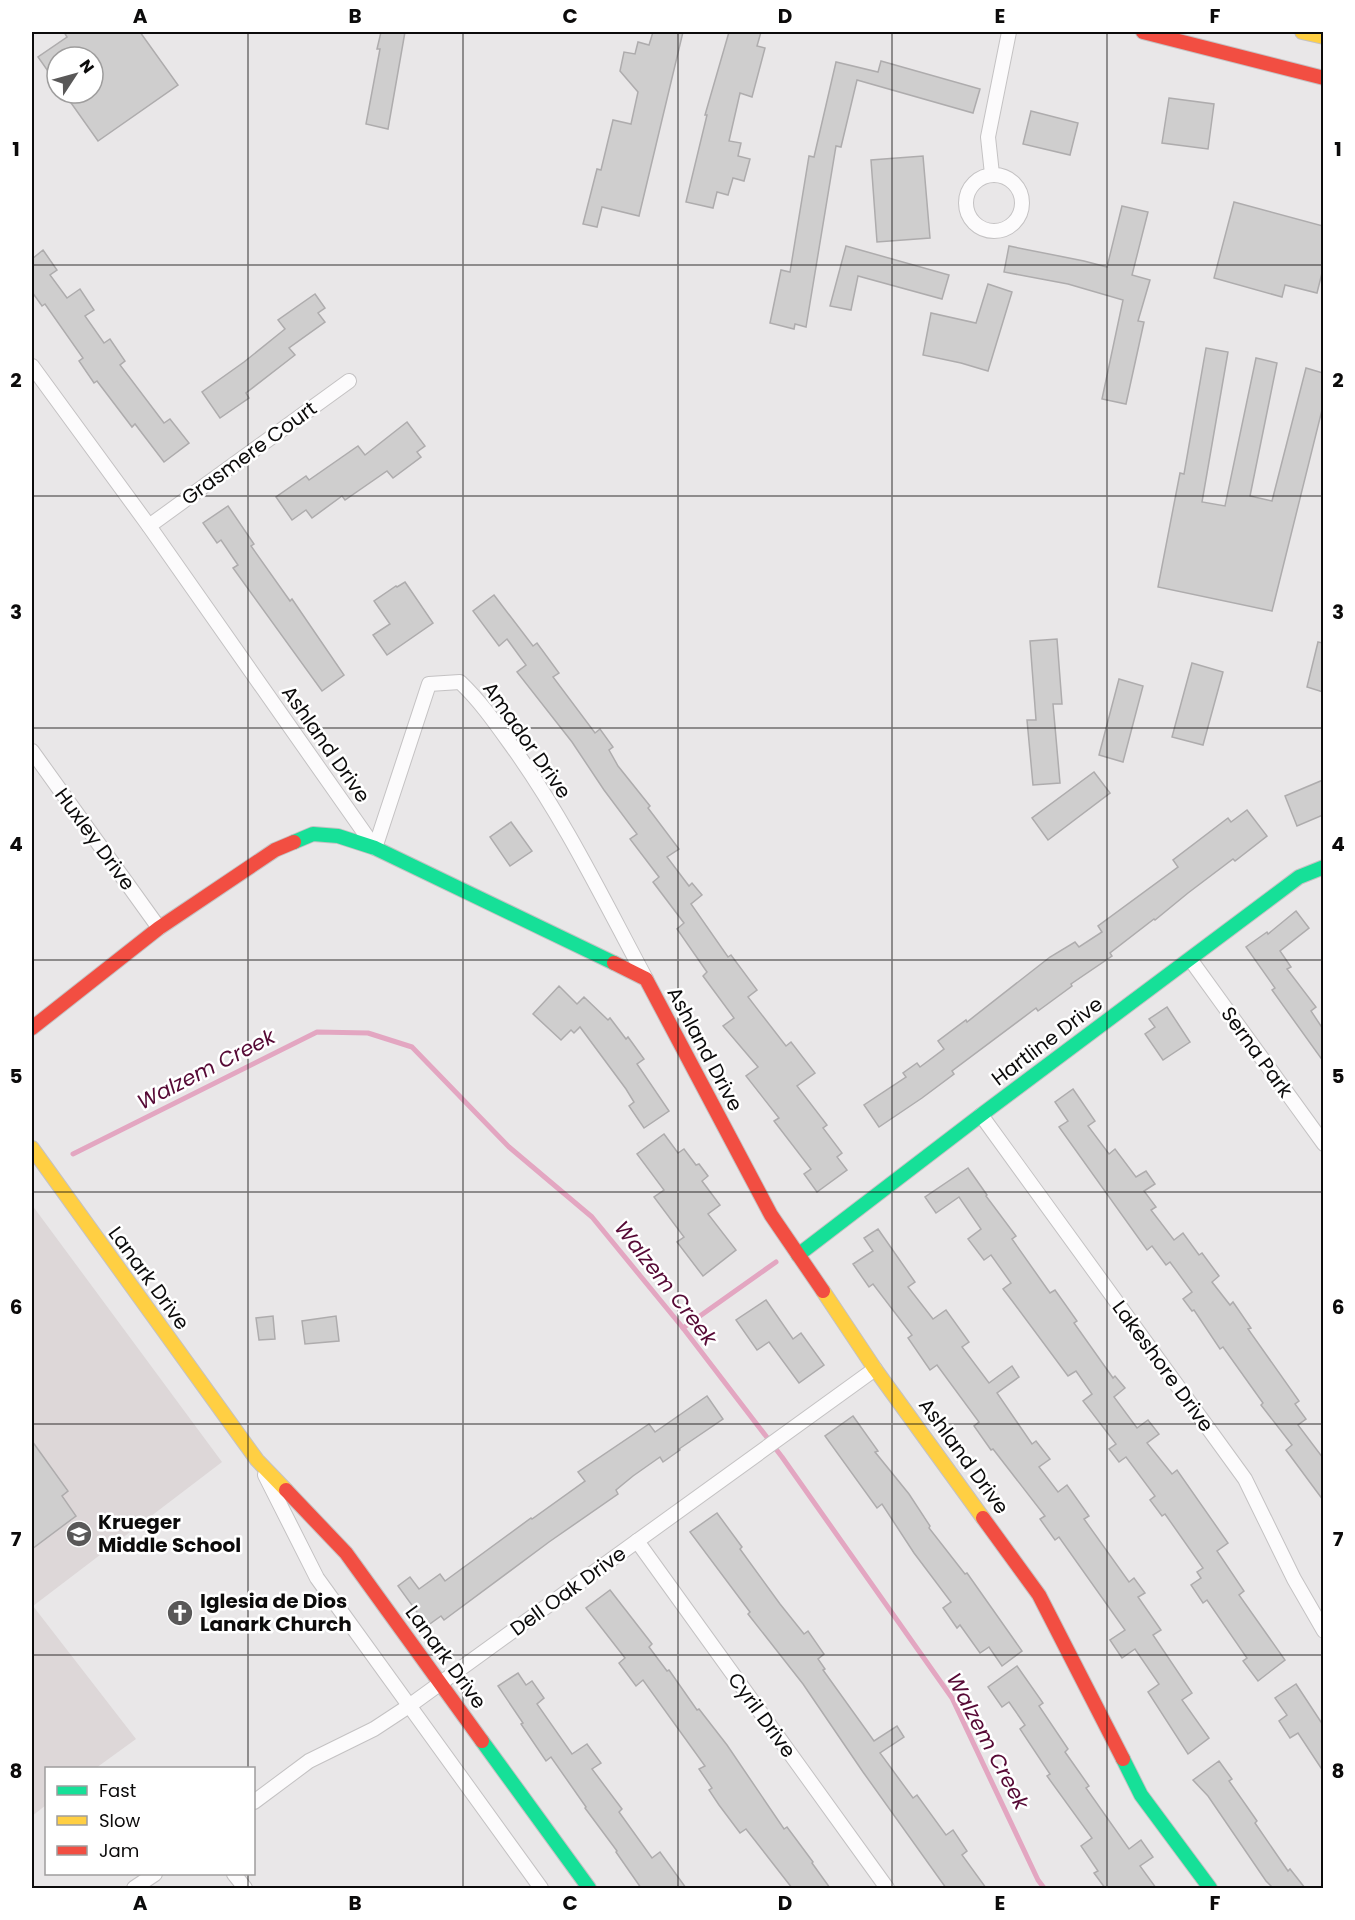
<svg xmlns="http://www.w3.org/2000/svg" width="1355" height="1920" viewBox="0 0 1355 1920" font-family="Poppins,sans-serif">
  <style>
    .built { fill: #ddd7d8 }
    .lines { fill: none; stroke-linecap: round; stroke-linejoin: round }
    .stream { stroke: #e3a6c1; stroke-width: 5 }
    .building { fill: #cfcece; stroke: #aeacad; stroke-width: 1.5 }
    .street-casing { stroke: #c4c2c3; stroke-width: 16 }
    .fast-casing { stroke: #c4c2c3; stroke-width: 16 }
    .slow-casing { stroke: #c4c2c3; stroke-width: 16 }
    .jam-casing { stroke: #c4c2c3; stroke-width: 16 }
    .street { stroke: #fcfbfc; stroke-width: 14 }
    .fast { stroke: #16e098; stroke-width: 14 }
    .slow { stroke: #ffcf43; stroke-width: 14 }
    .jam { stroke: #f24e42; stroke-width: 14 }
    .grid { fill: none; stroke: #0c0b0b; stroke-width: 1.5; stroke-opacity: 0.55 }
    .labels { text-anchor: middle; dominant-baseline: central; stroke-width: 5; stroke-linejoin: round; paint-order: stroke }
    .street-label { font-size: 20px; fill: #0c0b0b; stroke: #fff }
    .poi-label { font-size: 20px; font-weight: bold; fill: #0c0b0b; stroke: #fff; text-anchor: start }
    .water-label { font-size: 21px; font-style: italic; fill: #560935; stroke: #fff }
    .neatline { fill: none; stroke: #0c0b0b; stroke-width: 2 }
    .grid-label { font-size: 20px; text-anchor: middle; font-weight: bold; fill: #0c0b0b }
  </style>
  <rect width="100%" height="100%" fill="#e9e7e8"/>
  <path class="built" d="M32,1205L222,1462L33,1606L136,1739L96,1768H46V1805L32,1816Z"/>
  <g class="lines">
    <g class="stream">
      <path d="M73,1154L317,1032L368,1033L412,1047L509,1147L592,1217L683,1328L782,1457L952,1698L1038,1880L1044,1888"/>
      <path d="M683,1328L776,1262"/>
    </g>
  </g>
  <g class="building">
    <path d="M64,32H140L178,85L98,141L64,93H93V57H57V84L38,57L67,37Z"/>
    <path d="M381,32H405L388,129L366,124L380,49H377Z"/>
    <path d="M653,32H683L639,216L602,207L597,227L583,224L597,169L601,170L613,120L631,124L638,92L620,71L624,52L635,54L638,42L649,45Z"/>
    <path d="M729,32H761L757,46L765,48L752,97L740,93L729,141L741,143L738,156L750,159L744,181L733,178L728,195L717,192L713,208L686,202L707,115H705Z"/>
    <path d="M881,61L980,89L973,113L857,80L841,147L836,146L806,327L795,324L794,329L770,323L781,270L790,272L809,156L814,157L836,62L878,72Z"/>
    <path d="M1169,98L1214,104L1208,149L1162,143Z"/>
    <path d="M1031,111L1078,123L1070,155L1023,144Z"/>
    <path d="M923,156L930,238L877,242L871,160Z"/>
    <path d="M1234,202L1323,226V269L1317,293L1285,285L1282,297L1214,278Z"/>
    <path d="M1122,206L1148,212L1132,275L1150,280L1138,321L1144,322L1126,404L1102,399L1123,300L1068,284L1004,272L1009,246L1084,261L1107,267Z"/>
    <path d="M846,246L949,275L942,299L858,276L851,310L830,306Z"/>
    <path d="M43,250L57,270L50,275L67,298L80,289L94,310L85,316L104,343L110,339L125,361L120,365L164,423L170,419L189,443L164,462L135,424L132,427L97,381L94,383L79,361L83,358L45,304L42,306L32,292V259Z"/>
    <path d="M988,284L1012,292L988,371L961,363L923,355L931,313L976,323Z"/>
    <path d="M315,294L325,308L318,313L325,322L289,348L295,355L246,393L249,398L220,418L202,392L244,362L285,329L278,320Z"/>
    <path d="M1206,348L1228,352L1202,502L1225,506L1256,358L1277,363L1250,496L1272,501L1306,368L1323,373V406L1272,611L1158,587L1180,473L1184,474Z"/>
    <path d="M407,422L425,446L417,452L421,457L393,478L387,471L345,500L342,496L312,518L306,510L292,520L276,497L306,476L309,480L358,446L365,455Z"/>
    <path d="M228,506L254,544L251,546L290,601L292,599L344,675L322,691L233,568L238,565L221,540L217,543L203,523Z"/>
    <path d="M405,582L433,623L387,655L373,635L390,624L374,601L396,586L397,587Z"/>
    <path d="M494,595L533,646L537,643L559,673L553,677L595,733L600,729L613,747L609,750L618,766L650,806L648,808L679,849L667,857L689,886L692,883L702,895L691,904L728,957L731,955L757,990L748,997L786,1046L791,1042L815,1073L797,1086L827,1125L823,1128L842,1153L837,1157L847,1170L817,1192L804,1174L811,1169L774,1121L779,1118L746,1076L758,1067L723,1026L734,1018L703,976L707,972L677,929L684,923L653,882L659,877L630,839L637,834L604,790L572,742L517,672L526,665L507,639L499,646L473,611Z"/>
    <path d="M1057,639L1062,704H1053L1060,783L1033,785L1027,720H1036L1030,641Z"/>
    <path d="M1318,642L1323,643V692L1307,687Z"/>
    <path d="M1192,663L1223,672L1203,745L1172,737Z"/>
    <path d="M1119,679L1143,686L1123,762L1099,755Z"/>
    <path d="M1094,772L1110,793L1048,840L1032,818Z"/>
    <path d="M1323,780V815L1297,826L1285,796Z"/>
    <path d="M1247,810L1267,836L1235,861L1233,859L1188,893L1155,920L1154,919L1110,953L1112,956L1071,984L1072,986L1038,1011L1036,1008L952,1071L954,1074L922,1098L879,1127L864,1105L906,1077L903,1073L917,1063L920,1067L944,1049L938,1041L966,1020L967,1022L1050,957L1075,942L1079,947L1102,932L1098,926L1178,867L1173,860L1228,818L1231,822Z"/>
    <path d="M511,822L532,851L510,866L490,837Z"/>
    <path d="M1296,911L1309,928L1280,951L1291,967L1287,969L1316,1007L1311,1011L1323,1029V1061L1272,990L1275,988L1246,947L1267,932L1268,934Z"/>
    <path d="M559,986L577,1004L584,997L608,1020L610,1018L626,1039L628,1037L644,1059L637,1064L669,1111L644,1128L629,1106L634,1102L626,1089L580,1027L574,1033L571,1030L561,1040L533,1014Z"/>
    <path d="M1167,1007L1190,1042L1163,1060L1145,1034L1155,1027L1149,1019Z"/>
    <path d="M1073,1089L1095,1121L1088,1126L1109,1154L1115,1149L1136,1177L1146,1171L1155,1184L1144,1191L1156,1207L1151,1210L1174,1240L1183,1233L1199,1255L1202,1253L1219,1276L1212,1282L1230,1305L1233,1302L1251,1328L1248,1329L1299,1401L1295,1404L1306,1419L1298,1425L1323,1458V1500L1286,1450L1292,1445L1261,1405L1263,1403L1223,1347L1220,1349L1194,1310L1192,1311L1183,1299L1192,1292L1170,1262L1166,1265L1152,1246L1147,1250L1059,1127L1068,1121L1055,1102Z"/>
    <path d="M664,1134L678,1153L684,1149L696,1165L699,1164L708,1176L702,1181L720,1205L708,1214L736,1250L703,1276L677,1242L684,1237L654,1197L664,1190L637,1154Z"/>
    <path d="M968,1168L987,1195L986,1196L1016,1236L1012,1239L1050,1293L1055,1290L1077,1321L1074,1323L1113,1378L1115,1376L1125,1388L1114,1397L1137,1428L1148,1420L1159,1434L1147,1443L1172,1474L1177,1470L1228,1543L1217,1551L1244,1591L1239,1595L1285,1660L1258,1681L1243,1661L1247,1658L1207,1600L1203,1603L1191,1585L1201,1578L1197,1572L1203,1568L1165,1514L1162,1516L1150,1500L1155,1496L1126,1457L1119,1462L1109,1449L1116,1444L1083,1401L1092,1394L1076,1371L1068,1376L1013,1302L1003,1289L1011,1283L991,1255L984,1260L968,1239L981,1229L959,1197L936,1213L925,1197Z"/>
    <path d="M878,1229L915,1282L908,1287L933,1319L946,1310L969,1342L962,1347L989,1383L1012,1366L1019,1377L997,1393L1032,1444L1036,1441L1050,1459L1039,1467L1058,1492L1067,1485L1089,1516L1084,1519L1129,1582L1134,1578L1145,1593L1138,1597L1161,1630L1153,1635L1192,1693L1182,1700L1209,1738L1188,1754L1148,1692L1159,1684L1135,1649L1122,1658L1110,1640L1125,1630L1059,1537L1055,1540L1040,1519L1045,1516L993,1449L991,1450L974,1426L979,1422L937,1365L930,1370L908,1338L912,1335L873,1284L869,1287L853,1264L873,1251L864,1238Z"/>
    <path d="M766,1300L793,1339L801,1333L824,1365L799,1383L769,1342L757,1350L736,1320Z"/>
    <path d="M273,1316L275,1339L259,1340L256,1318Z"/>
    <path d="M336,1316L339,1341L305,1344L302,1321Z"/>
    <path d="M707,1396L723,1419L679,1449L680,1450L663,1462L660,1457L633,1476L616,1490L618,1494L549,1542L444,1620L441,1616L427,1626L398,1586L410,1577L419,1589L440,1574L445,1581L531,1518L532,1519L585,1481L578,1472L649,1424L655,1432Z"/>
    <path d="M853,1416L878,1451L875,1452L909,1494L930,1526L929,1528L965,1574L967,1573L1022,1651L1002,1666L989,1647L980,1653L960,1625L957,1628L943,1608L951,1602L914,1553L882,1504L877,1508L825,1436Z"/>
    <path d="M32,1441L68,1491L62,1496L76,1516L32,1549Z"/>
    <path d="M717,1513L742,1547L740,1549L780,1604L804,1634L808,1631L824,1654L818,1659L825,1669L823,1670L874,1741L897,1726L904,1737L880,1753L913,1798L917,1795L946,1835L953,1830L967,1851L962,1855L986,1888H946L863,1772L803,1684L748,1614L750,1612L690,1532Z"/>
    <path d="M610,1590L652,1644L649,1647L667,1671L669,1670L697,1710L699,1709L727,1745L784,1829L787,1827L813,1862L812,1863L830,1888H792L746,1829L740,1833L719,1805L709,1790L712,1788L699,1769L705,1766L643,1680L636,1686L619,1663L625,1658L586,1608Z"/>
    <path d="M1017,1666L1043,1703L1039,1706L1068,1749L1065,1752L1089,1786L1086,1788L1129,1849L1141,1840L1153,1857L1140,1866L1156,1888H1105L1094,1873L1098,1871L1081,1846L1092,1838L1047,1776L1050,1774L1020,1729L1025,1725L1009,1702L1002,1707L988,1687Z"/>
    <path d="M518,1673L526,1685L532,1681L544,1698L537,1704L572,1754L587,1744L601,1763L592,1769L622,1809L619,1812L652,1858L660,1852L686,1888H641L616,1852L617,1851L585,1808L586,1807L551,1757L546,1761L521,1724L523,1723L498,1686Z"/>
    <path d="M1296,1684L1323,1725V1771L1298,1733L1290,1738L1279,1721L1287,1715L1275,1698Z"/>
    <path d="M1219,1761L1232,1779L1229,1781L1257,1821L1255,1823L1288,1871L1290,1869L1305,1888H1273L1266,1881L1208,1796L1193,1780Z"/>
  </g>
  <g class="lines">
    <g class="street-casing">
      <g id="street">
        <path d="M992,174L988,137L1009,32"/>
        <circle cx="994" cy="203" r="28"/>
        <path d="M32,366L149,526L375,848"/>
        <path d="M149,526L349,381"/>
        <path d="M32,751L159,928"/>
        <path d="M375,848L429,684L460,682C479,700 494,721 509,742C563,816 603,899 646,979"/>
        <path d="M1190,959L1324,1144"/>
        <path d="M981,1115L1245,1479L1294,1579L1324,1631"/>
        <path d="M265,1475L317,1578L541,1888"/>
        <path d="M637,1541L887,1888"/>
        <path d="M254,1802L309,1761L374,1729L409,1706L875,1369"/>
        <path d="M234,1874L245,1888"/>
        <path d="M134,1888L155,1874"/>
      </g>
    </g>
    <g class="fast-casing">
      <g id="fast">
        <path d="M294,842L313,834L338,836L375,848L614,963"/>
        <path d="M798,1255L981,1115L1299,877L1324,867"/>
        <path d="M482,1741L589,1888"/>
        <path d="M1123,1759L1141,1795L1210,1888"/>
      </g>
    </g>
    <g class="slow-casing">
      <g id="slow">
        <path d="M1302,32L1324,37"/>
        <path d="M32,1148L257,1460L286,1490"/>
        <path d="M823,1291L875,1369L983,1518"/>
      </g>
    </g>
    <g class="jam-casing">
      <g id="jam">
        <path d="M1143,32L1324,78"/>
        <path d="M614,963L646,979L771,1215L823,1291"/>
        <path d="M32,1028L159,928L275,850L294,842"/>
        <path d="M286,1490L346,1553L482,1741"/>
        <path d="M983,1518L1039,1595L1123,1759"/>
      </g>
    </g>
    <use href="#street" class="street"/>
    <use href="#fast" class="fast"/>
    <use href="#slow" class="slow"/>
    <use href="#jam" class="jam"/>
  </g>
  <path class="grid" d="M248,32V1768M463,32V1888M678,32V1888M892,32V1888M1107,32V1888M32,265H1324M32,496H1324M32,728H1324M32,960H1324M32,1192H1324M32,1424H1324M32,1655H1324M248,1874V1888"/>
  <defs>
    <g id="school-disc" transform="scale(1.35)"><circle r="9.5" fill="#595858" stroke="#fff"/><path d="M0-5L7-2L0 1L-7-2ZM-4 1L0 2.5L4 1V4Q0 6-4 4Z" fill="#fff"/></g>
    <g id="church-disc" transform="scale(1.35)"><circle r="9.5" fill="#595858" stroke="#fff"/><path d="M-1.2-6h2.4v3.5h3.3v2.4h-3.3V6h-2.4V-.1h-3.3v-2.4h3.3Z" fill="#fff"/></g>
  </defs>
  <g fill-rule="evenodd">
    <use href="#school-disc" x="79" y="1534"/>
    <use href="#church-disc" x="180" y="1613"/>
  </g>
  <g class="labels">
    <g class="street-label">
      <text transform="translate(249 453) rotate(-36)">Grasmere Court</text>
      <text transform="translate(527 740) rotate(55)">Amador Drive</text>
      <text transform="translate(326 744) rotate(55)">Ashland Drive</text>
      <text transform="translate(95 839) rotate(54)">Huxley Drive</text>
      <text transform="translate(1047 1041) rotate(-37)">Hartline Drive</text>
      <text transform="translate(705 1049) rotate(62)">Ashland Drive</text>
      <text transform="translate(1257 1052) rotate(54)">Serna Park</text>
      <text transform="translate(149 1278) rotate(54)">Lanark Drive</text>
      <text transform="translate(1163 1366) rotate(54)">Lakeshore Drive</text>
      <text transform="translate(964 1456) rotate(54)">Ashland Drive</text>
      <text transform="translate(568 1591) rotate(-36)">Dell Oak Drive</text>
      <text transform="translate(446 1657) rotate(54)">Lanark Drive</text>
      <text transform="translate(762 1715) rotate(54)">Cyril Drive</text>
    </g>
    <g class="poi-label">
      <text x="98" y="1522">Krueger<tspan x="98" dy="23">Middle School</tspan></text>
      <text x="200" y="1601">Iglesia de Dios<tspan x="200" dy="23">Lanark Church</tspan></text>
    </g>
    <g class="water-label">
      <text transform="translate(206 1069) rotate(-27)">Walzem Creek</text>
      <text transform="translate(666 1283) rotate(52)">Walzem Creek</text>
      <text transform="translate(988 1741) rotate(62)">Walzem Creek</text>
    </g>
  </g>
  <rect width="1355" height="1920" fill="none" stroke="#ffffff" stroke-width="66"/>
  <rect x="45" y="1767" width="210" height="108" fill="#ffffff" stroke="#9e9d9d" stroke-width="1.5"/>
  <rect x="57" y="1786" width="30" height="9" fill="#16e098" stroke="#9e9d9d" stroke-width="1.5"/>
  <text x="99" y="1797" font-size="18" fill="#0c0b0b">Fast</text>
  <rect x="57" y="1816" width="30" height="9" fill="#ffcf43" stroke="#9e9d9d" stroke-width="1.5"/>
  <text x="99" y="1827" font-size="18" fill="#0c0b0b">Slow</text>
  <rect x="57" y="1846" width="30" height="9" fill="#f24e42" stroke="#9e9d9d" stroke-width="1.5"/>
  <text x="99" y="1857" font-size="18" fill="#0c0b0b">Jam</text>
  <g transform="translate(75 75) rotate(54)"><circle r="28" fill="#ffffff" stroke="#9e9d9d" stroke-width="1.5"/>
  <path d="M0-4.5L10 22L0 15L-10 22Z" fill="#595858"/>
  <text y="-9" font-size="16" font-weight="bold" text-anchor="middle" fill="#0c0b0b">N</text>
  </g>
  <rect x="33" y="33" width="1289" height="1854" class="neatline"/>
  <g class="grid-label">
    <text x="140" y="23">A</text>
    <text x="355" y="23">B</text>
    <text x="570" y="23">C</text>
    <text x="785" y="23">D</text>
    <text x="1000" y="23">E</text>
    <text x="1215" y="23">F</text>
    <text x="16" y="156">1</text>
    <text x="1338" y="156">1</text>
    <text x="16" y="387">2</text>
    <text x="1338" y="387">2</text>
    <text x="16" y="619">3</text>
    <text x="1338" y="619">3</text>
    <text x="16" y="851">4</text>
    <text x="1338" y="851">4</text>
    <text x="16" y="1083">5</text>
    <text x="1338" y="1083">5</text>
    <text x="16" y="1314">6</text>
    <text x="1338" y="1314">6</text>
    <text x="16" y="1546">7</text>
    <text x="1338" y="1546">7</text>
    <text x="16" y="1778">8</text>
    <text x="1338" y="1778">8</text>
    <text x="140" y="1910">A</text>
    <text x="355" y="1910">B</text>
    <text x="570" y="1910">C</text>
    <text x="785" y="1910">D</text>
    <text x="1000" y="1910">E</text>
    <text x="1215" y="1910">F</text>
  </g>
</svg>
